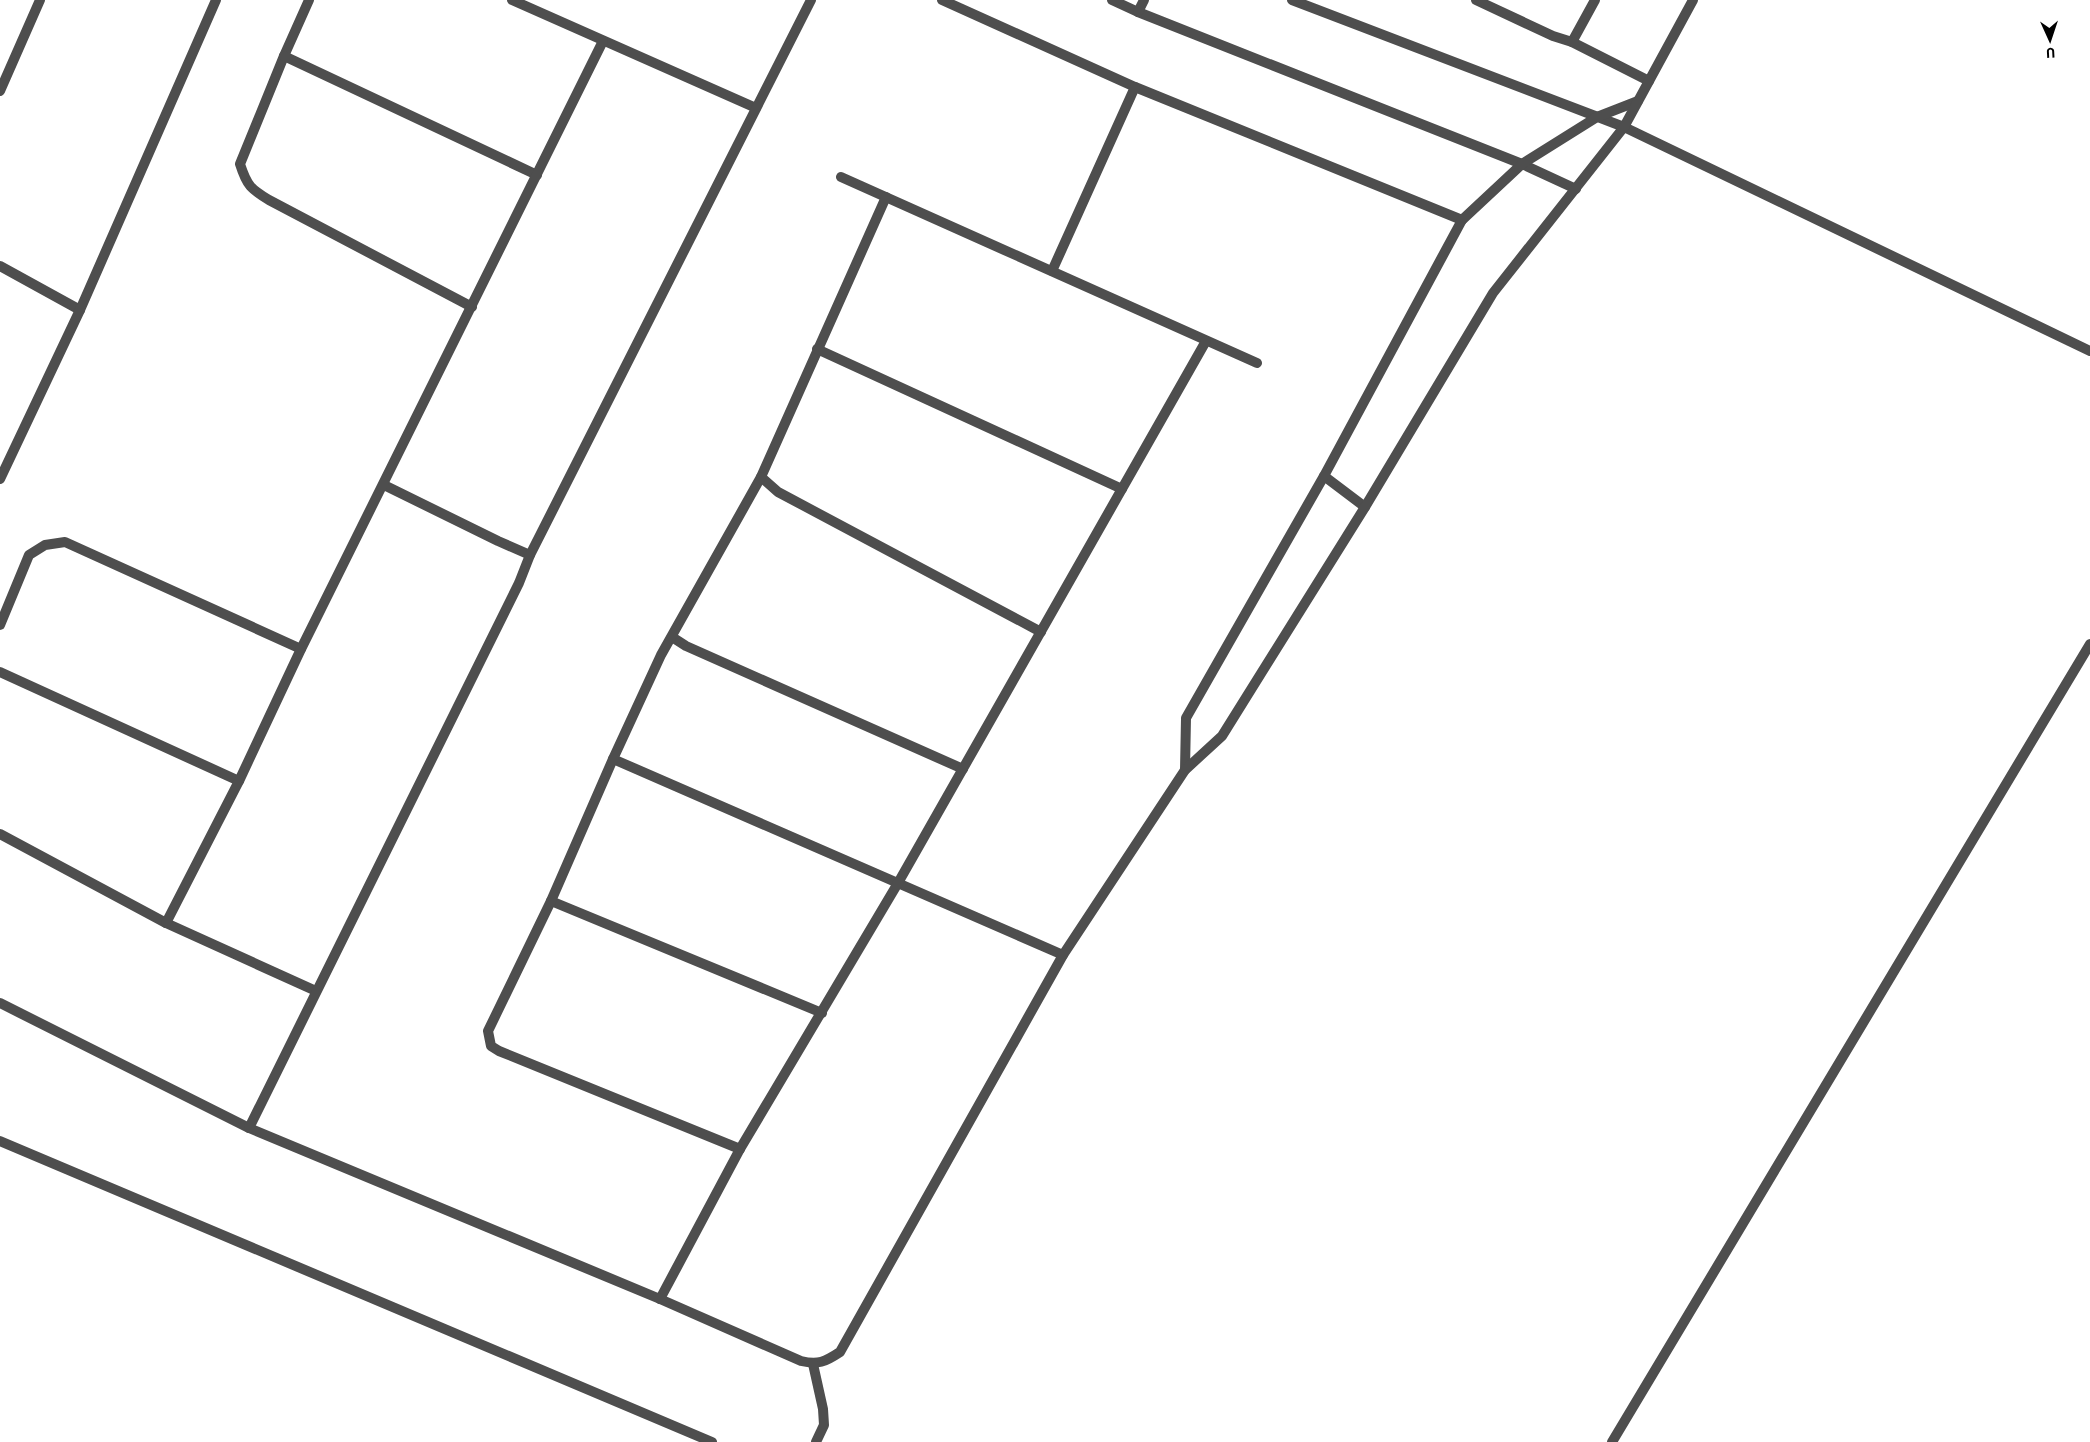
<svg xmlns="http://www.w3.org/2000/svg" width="2090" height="1442" viewBox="0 0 2090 1442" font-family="Barlow,sans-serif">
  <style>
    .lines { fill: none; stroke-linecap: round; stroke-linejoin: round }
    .service { stroke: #4e4e4e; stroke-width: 10 }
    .minor { stroke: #4e4e4e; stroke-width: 10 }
  </style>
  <rect width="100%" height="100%" fill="#fff"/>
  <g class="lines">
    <g class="service">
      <path d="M309,0L284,56L240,164C247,186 251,189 269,200L472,307"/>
      <path d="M512,0L756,108"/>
      <path d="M942,0L1135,87L1462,220"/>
      <path d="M1476,0L1553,36L1572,42L1595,0"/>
      <path d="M1572,42L1649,81"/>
      <path d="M284,56L537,175"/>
      <path d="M1624,127L2090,351"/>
      <path d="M841,177L1257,363"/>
      <path d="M886,197L761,477L778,492L1041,632"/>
      <path d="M1052,271L1135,87"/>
      <path d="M817,349L1122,489"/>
      <path d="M1324,476L1365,507"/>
      <path d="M384,485L498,541L530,555"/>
      <path d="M0,625L29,555L45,545L65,542L301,649"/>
      <path d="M672,637L686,646L963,769"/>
      <path d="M0,672L239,781"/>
      <path d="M613,759L1063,955"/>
      <path d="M0,834L166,923L316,991"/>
      <path d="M551,901L822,1013"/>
      <path d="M166,923L239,781L301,649L603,41"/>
      <path d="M0,1141L712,1442"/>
      <path d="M740,1149L499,1051L491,1046L488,1031L551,901L613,759L661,655L761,477"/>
      <path d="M660,1299L740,1149L898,883L1206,341"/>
      <path d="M1612,1442L2090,644"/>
    </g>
    <g class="minor">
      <path d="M1112,0L1138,12L1522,164L1576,189"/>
      <path d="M1292,0L1624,127"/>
      <path d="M1138,12L1144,0"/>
      <path d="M0,91L40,0"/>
      <path d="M0,266L80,310"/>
      <path d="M0,479L80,310L216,0"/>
      <path d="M1185,770L1186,718L1324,476L1462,220L1522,164L1597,117L1638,101"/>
      <path d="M0,1003L249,1128L660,1299L801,1361C818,1365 825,1362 840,1352L1063,955L1185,770L1222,736L1365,507L1493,293L1624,127L1693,0"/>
      <path d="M249,1128L519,583L530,555L811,0"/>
      <path d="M813,1364L823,1409L824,1425L816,1442"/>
    </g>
  </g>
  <g transform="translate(2050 40) rotate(177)" stroke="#ffffff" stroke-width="4" paint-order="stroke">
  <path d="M0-4L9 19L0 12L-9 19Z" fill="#000000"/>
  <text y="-8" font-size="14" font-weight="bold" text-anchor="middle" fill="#000000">U</text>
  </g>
</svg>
